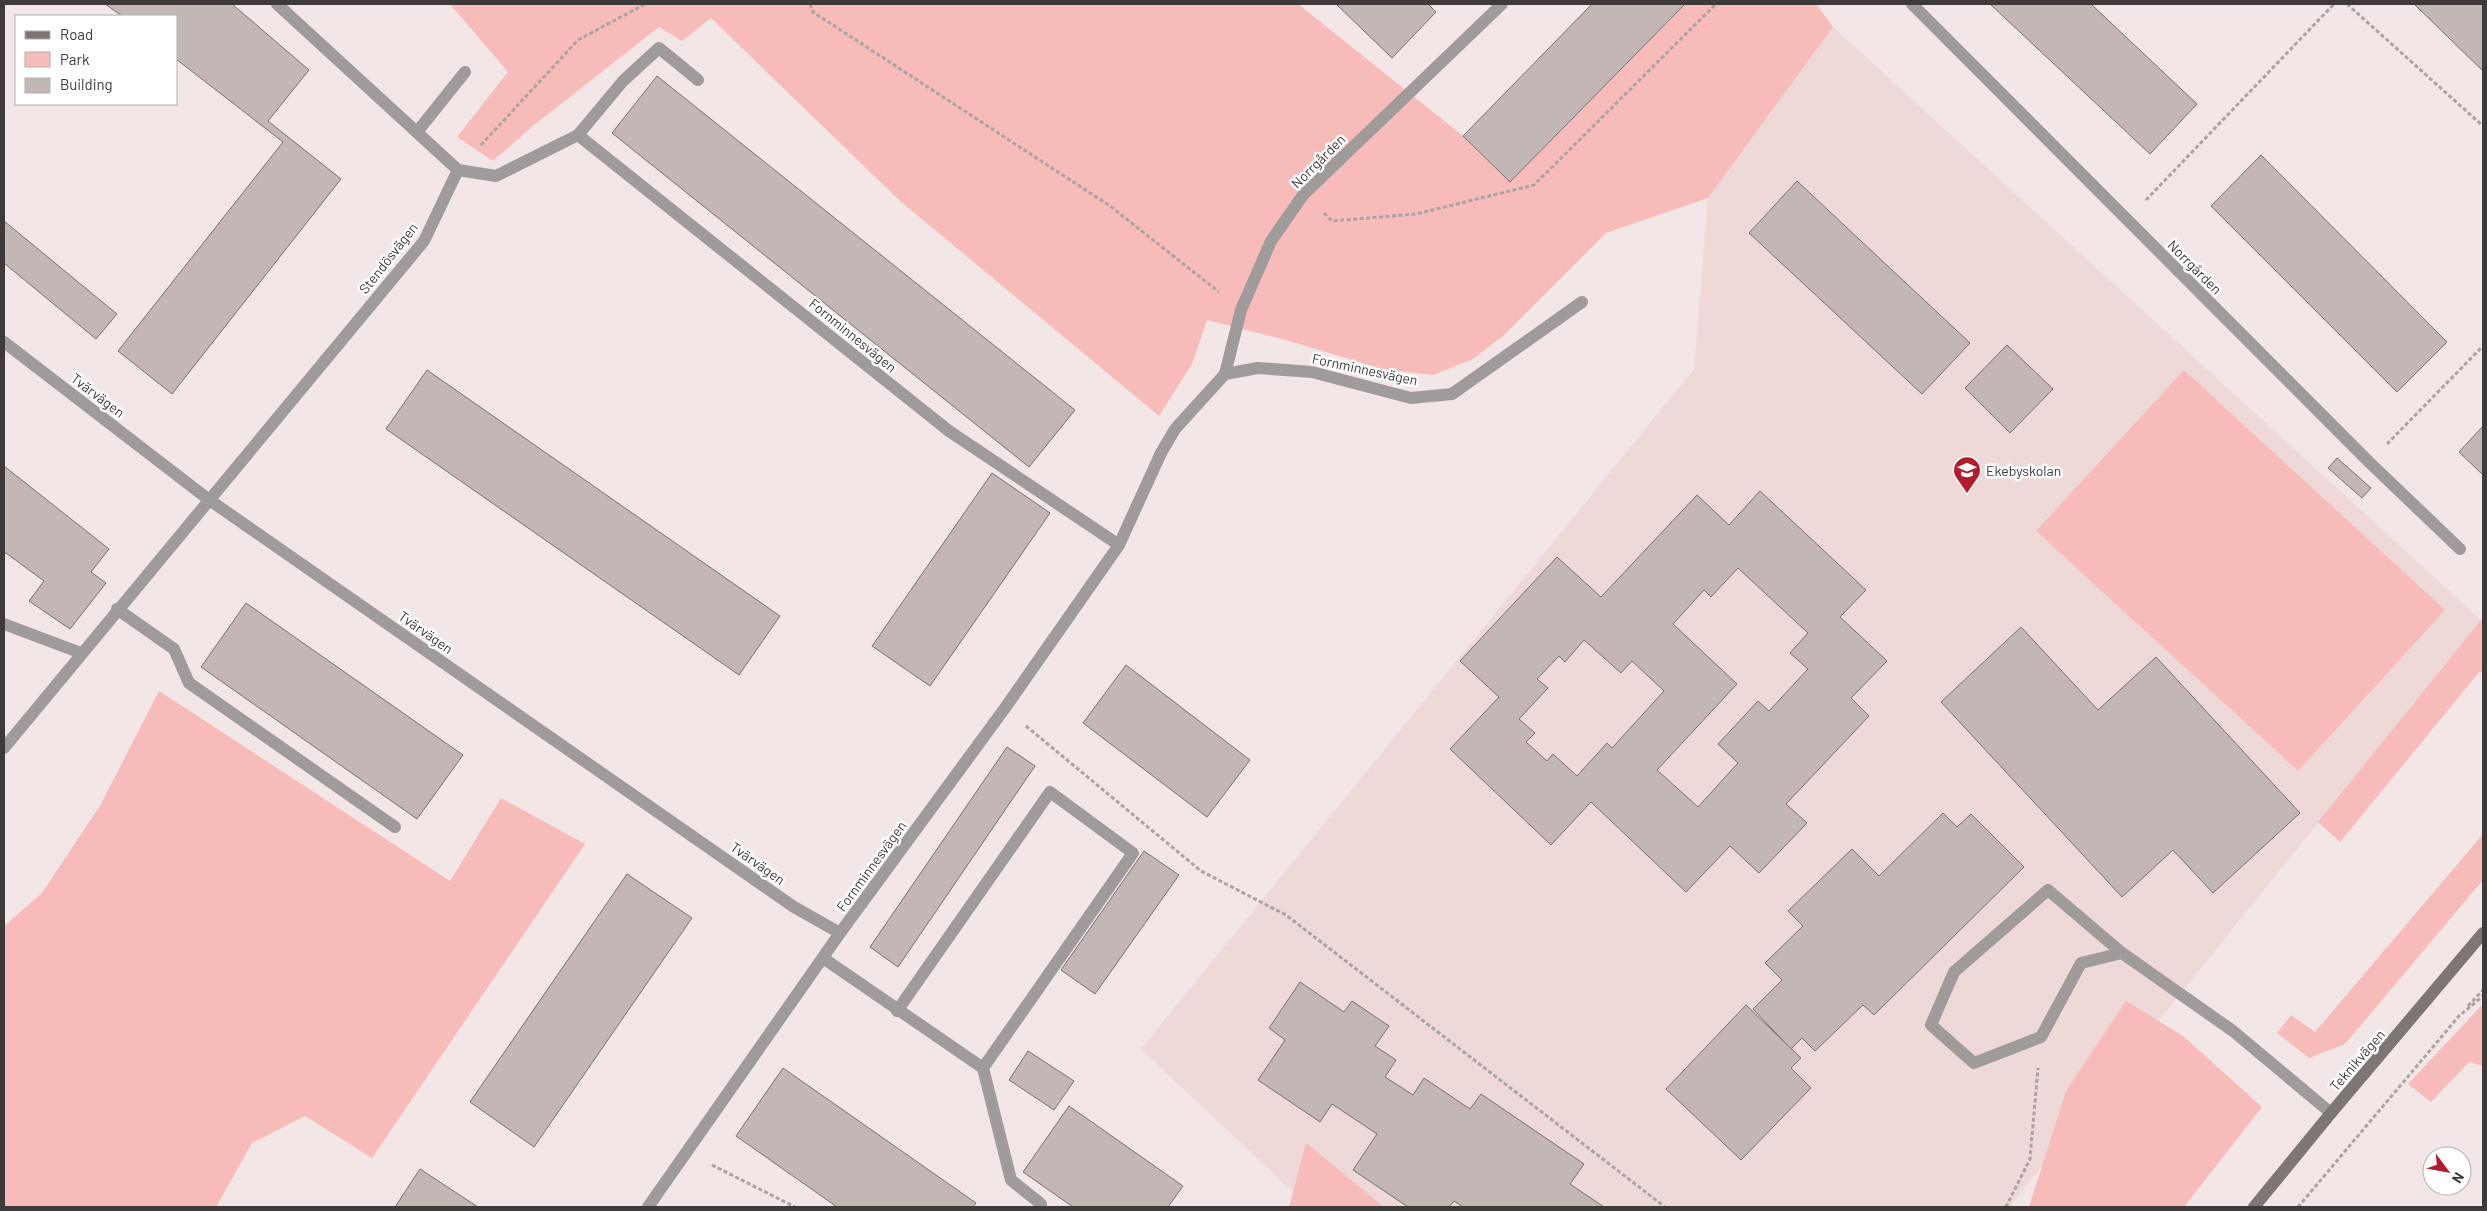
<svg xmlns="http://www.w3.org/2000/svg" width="2487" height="1211" viewBox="0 0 2487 1211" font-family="Barlow,sans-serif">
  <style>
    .built { fill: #eed9d8 }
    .green { fill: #f7bcb9 }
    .building { fill: #c3b7b6; stroke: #7a706f; fill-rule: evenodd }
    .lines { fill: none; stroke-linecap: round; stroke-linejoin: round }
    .path { stroke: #aba2a2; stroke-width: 3; stroke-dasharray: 4 2.5; stroke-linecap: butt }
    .lane { stroke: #a09b9b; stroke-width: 12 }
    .street { stroke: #a09b9b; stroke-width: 12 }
    .secondary { stroke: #7d7675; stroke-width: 12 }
    .labels { text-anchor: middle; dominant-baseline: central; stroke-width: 5; stroke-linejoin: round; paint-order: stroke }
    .street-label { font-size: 14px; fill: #3e3a39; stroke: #fff }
    .poi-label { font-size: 14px; fill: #3e3a39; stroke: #fff; text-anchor: start }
  </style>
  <rect width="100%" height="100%" fill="#f3e6e6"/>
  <path class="built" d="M1833,27L2481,620L2009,1207H1309L1141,1049L1694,369L1708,198Z"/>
  <g class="green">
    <path d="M450,4H1298L1463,136L1510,182L1685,4H1816L1833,27L1708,198L1606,233L1503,336L1473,359L1433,375L1382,369L1286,340L1207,320L1192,364L1159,416L900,201L711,18L682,41L659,27L534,125L493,161L457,137L508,72Z"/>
    <path d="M2184,370L2445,610L2298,771L2036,531Z"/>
    <path d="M2481,620L2483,621V674L2480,671L2340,842L2318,822Z"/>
    <path d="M159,691L450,881L501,798L585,844L372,1158L305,1116L252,1143L216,1207H4V926L42,893L101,804Z"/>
    <path d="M2483,834V880L2345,1044L2309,1058L2277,1033L2291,1015L2315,1032Z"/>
    <path d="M2126,1001L2183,1036L2262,1107L2184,1207H2029L2066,1091Z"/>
    <path d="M2483,1004V1066L2469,1062L2431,1102L2408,1084Z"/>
    <path d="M1306,1143L1384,1207H1289Z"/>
  </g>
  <g class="building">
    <path d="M105,4H232L309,70L268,121L341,179L172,394L118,351L283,142L176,59V16H122Z"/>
    <path d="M1336,4H1428L1436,12L1392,58Z"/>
    <path d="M1592,4H1685L1510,182L1463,136Z"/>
    <path d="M1990,4H2091L2197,104L2150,154Z"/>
    <path d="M2414,4H2483V71Z"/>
    <path d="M657,76L1075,410L1029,467L612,133Z"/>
    <path d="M2261,155L2447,342L2397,392L2211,206Z"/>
    <path d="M1797,181L1970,343L1922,394L1749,233Z"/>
    <path d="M4,221L117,314L96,339L4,263Z"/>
    <path d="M2007,345L2053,389L2010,433L1965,388Z"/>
    <path d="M427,370L780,616L739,675L386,429Z"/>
    <path d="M2483,426V475L2459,452Z"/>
    <path d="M2337,458L2371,488L2362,498L2328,468Z"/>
    <path d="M4,466L109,549L91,572L106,583L70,629L29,601L44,581L6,553L4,555Z"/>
    <path d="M992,473L1050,513L930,686L872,646Z"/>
    <path d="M1760,491L1866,590L1840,617L1887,661L1851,698L1869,716L1786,804L1807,823L1759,873L1730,846L1686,892L1591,802L1551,845L1450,749L1499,697L1460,661L1557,557L1601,597L1697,495L1729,525ZM1738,568L1808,633L1790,653L1808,669L1769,711L1758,701L1718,744L1738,763L1698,807L1657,770L1737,684L1673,624L1704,590L1711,597ZM1584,640L1621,673L1632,661L1664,691L1612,748L1607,743L1577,776L1553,754L1547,761L1526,742L1535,733L1519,719L1548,688L1537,679L1559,656L1565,662Z"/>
    <path d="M246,603L463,755L417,819L201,667Z"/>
    <path d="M2021,627L2098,710L2156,657L2300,813L2213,893L2173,850L2122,897L1941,702Z"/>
    <path d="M1126,665L1250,760L1207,817L1083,723Z"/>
    <path d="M1007,747L1035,766L898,967L870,947Z"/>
    <path d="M1943,813L1957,827L1971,814L2024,867L1874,1015L1863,1005L1815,1051L1802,1038L1791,1049L1753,1009L1782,980L1765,963L1803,926L1788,911L1852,849L1879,876Z"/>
    <path d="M1144,851L1179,875L1095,994L1061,970Z"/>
    <path d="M627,874L692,918L534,1147L470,1102Z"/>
    <path d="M1300,982L1344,1012L1352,1001L1389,1026L1375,1046L1396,1060L1385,1077L1413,1095L1424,1078L1470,1109L1481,1094L1584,1164L1570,1184L1604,1207H1463L1454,1201L1449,1207H1408L1353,1170L1377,1134L1332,1104L1320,1122L1258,1080L1285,1040L1269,1028Z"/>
    <path d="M1746,1005L1801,1058L1791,1068L1811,1088L1741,1160L1666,1089Z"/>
    <path d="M1028,1051L1074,1081L1054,1110L1009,1080Z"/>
    <path d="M783,1068L976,1203L973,1207H837L736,1136Z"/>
    <path d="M1069,1106L1183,1186L1168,1207H1073L1023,1172Z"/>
    <path d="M420,1169L478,1207H395Z"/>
  </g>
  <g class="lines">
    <g class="path">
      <path d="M810,4L813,12L1110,206L1219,292"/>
      <path d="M2347,4L2483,126"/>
      <path d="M481,145L578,40L645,4"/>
      <path d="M2146,200L2334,4"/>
      <path d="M1324,213L1332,221L1416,214L1534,185L1716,4"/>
      <path d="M2387,444L2483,346"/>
      <path d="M1026,726L1201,871L1286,915L1665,1207"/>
      <path d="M2468,1006L2483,990"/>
      <path d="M712,1165L795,1207"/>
      <path d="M2006,1207L2030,1159L2038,1068"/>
      <path d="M2298,1207L2459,1016L2483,996"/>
    </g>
    <g class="lane">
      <path d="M417,132L465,72"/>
      <path d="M1161,453L1175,429L1225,374L1258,368L1312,372L1411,398L1452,394L1582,302"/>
      <path d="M2122,953L2081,963L2041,1037L1974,1063L1931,1025L1954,972L2048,890L2122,953L2233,1031L2331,1113"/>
    </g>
    <g class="street">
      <path d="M277,4L458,170"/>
      <path d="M1912,4L2369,462L2460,549"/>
      <path d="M578,135L949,431L1119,545"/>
      <path d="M458,170L496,176L578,135L623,81L659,48L698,80"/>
      <path d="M4,342L208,499L794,907L840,933"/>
      <path d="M1225,374L1241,310L1271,241L1303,195L1502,4"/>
      <path d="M117,609L174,649L189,683L395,827"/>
      <path d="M4,624L81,653"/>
      <path d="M4,748L424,241L458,170"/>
      <path d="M823,958L983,1068L1011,1180L1041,1204"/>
      <path d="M897,1011L1050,792L1133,853L983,1068"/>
      <path d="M648,1207L840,933L1005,708L1119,545L1161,453"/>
    </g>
    <path class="secondary" d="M2254,1207L2331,1113L2483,933"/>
  </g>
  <defs>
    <g id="school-pin" transform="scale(1.4375)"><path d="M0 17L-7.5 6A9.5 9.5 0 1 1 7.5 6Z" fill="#b01e2e" stroke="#fff"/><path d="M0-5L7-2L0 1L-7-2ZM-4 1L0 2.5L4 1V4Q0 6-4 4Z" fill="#fff"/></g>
  </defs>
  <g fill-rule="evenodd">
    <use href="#school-pin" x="1967" y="470"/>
  </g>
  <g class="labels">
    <g class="street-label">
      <text transform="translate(1318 161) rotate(-45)">Norrgården</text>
      <text transform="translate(388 258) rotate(-52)">Stendösvägen</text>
      <text transform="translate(2195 267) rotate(45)">Norrgården</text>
      <text transform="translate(853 335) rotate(39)">Fornminnesvägen</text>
      <text transform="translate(1365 369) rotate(12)">Fornminnesvägen</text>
      <text transform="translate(98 395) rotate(37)">Tvärvägen</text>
      <text transform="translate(426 632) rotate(35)">Tvärvägen</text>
      <text transform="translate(758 863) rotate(35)">Tvärvägen</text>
      <text transform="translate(871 866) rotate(-54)">Fornminnesvägen</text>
      <text transform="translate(2357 1060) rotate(-49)">Teknikvägen</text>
    </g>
    <g class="poi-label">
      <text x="1986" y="470">Ekebyskolan</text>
    </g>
  </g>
  <rect width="2487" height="1211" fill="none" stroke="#3e3a39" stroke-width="10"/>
  <rect x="15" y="15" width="162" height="90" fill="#ffffff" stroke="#b2b0b0"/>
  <rect x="25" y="31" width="25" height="8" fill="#7d7675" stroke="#b2b0b0"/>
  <text x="60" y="40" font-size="15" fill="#3e3a39">Road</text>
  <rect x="25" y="52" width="25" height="15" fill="#f7bcb9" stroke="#b2b0b0"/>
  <text x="60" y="65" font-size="15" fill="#3e3a39">Park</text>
  <rect x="25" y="78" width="25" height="15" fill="#c3b7b6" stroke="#b2b0b0"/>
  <text x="60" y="90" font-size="15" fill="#3e3a39">Building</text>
  <g transform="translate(2447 1171) rotate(122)"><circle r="24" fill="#ffffff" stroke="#b2b0b0"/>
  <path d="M0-4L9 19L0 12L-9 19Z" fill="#b01e2e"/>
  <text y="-8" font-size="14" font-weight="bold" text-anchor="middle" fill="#3e3a39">N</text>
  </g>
</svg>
